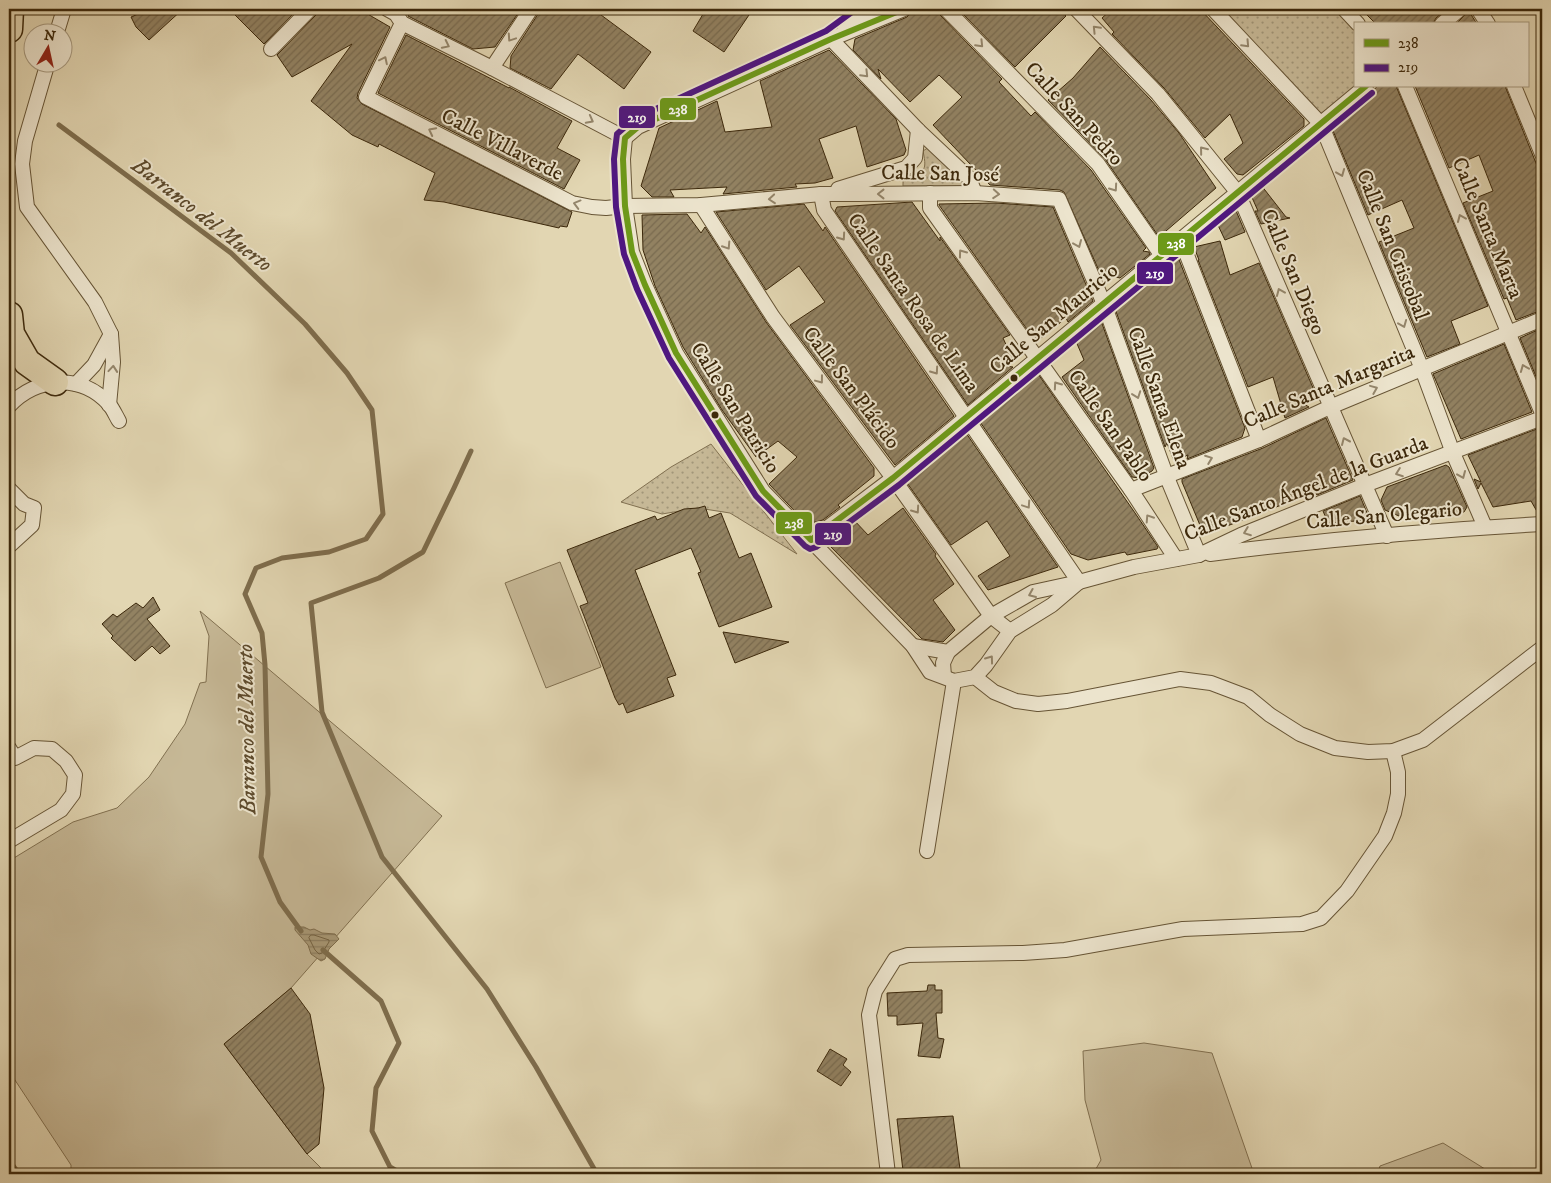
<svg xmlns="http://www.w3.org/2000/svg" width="1551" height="1183" viewBox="0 0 1551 1183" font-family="'IM FELL DW Pica',serif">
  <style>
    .green { fill: #c6b896; stroke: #817050 }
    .park { fill: url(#park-dots); stroke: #817050 }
    .water { fill: url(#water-rules); stroke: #7e6d4d }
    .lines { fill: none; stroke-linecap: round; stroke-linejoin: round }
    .shore { stroke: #736242; stroke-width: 1 }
    .stream { stroke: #7e6d4d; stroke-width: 5 }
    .building { fill: url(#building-hatch); stroke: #3c280b }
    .street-casing { stroke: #665435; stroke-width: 16 }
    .highway-casing { stroke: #3c280b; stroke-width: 29 }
    .street { stroke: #ece4cd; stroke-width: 14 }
    .highway { stroke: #e2d6b2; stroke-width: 26 }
    .bus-1-casing { stroke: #ece4cd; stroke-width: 10 }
    .bus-2-casing { stroke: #ece4cd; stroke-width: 10 }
    .bus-1 { stroke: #6d9919; stroke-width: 6 }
    .bus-2 { stroke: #4f1780; stroke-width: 6 }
    .oneway { stroke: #94866c }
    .bus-dot { fill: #3c280b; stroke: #ece4cd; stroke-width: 2 }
    .labels { text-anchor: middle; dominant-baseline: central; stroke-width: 4; stroke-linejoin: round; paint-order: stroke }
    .street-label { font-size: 21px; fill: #3c280b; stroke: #ece4cd }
    .water-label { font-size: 22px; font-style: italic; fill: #5d4a2c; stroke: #ece4cd }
    .line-badge { stroke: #ece4cd; stroke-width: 2 }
    .badge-label { font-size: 14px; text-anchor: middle; font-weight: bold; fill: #fff }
  </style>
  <defs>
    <pattern id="park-dots" width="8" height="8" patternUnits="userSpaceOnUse" patternTransform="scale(1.25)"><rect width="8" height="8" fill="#c6b896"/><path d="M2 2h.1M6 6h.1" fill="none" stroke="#a29679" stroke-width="1.8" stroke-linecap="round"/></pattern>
    <pattern id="water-rules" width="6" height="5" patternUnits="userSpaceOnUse" patternTransform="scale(1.25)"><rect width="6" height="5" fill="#aa9b79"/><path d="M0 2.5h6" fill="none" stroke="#8c7e61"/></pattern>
    <pattern id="building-hatch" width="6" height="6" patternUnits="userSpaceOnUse" patternTransform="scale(1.25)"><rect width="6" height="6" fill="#928262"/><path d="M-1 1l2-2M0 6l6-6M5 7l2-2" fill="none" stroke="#786a4f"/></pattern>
  </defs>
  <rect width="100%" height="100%" fill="#e2d6b2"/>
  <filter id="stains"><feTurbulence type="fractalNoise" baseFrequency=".004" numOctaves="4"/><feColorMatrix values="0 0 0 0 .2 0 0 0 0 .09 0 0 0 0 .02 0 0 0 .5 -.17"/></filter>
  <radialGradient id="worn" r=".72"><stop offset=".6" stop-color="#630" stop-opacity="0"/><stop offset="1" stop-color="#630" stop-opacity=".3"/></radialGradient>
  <g class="green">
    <path d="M560,562L601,667L546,688L505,583Z"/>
    <path d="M200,611L442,816L291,988L224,1044L307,1154L327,1174H71V1165L9,1071V861L73,822L117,808L149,777L185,724L200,683L206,682L209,636Z"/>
    <path d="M1144,1043L1212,1053L1254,1174H1093L1101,1160L1085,1100L1083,1051Z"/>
    <path d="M1443,1143L1493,1174H1377L1380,1166Z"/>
  </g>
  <g class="park">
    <path d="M1213,9H1344L1355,24V86H1366L1321,124Z"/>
    <path d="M929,147L965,183L961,186H903V178C923,171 928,174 923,151Z"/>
    <path d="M711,444L797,554L730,513L698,508L662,514L621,502L671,467Z"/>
  </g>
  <path class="water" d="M295,927H304L310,930L314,929L322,933L335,934L339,939L329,949L325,959L321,961L311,954L308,945L295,930Z"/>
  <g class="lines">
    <path class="shore" d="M311,935H314L329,940V942L322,953L319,954L315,950L309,938Z"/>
    <g class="stream">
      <path d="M59,125L231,253L305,324L347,373L372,410L383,514L366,539L329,552L282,558L256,568L245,594L262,633L265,665L268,794L261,857L280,902L301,931"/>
      <path d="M471,451L454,488L423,552L379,578L311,603L322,712L382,857L487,989L536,1067L597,1174"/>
      <path d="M323,950L381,1001L399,1043L376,1088L372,1131L390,1167L402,1174"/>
      <path d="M9,1160L19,1174"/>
    </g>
  </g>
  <g class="building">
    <path d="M135,9H183L149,40L136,27L131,17L138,14Z"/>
    <path d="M229,9H298L264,44Z"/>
    <path d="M319,9H359L390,27L358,93L357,98L362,104L572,212L567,227L560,226L559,228L444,202L424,200L435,173L379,144L378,147L352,135L311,101L352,44L292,77L277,55L316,15Z"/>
    <path d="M410,9H521L495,47L473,49L408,16Z"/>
    <path d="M540,9H593L651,52L624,89L578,54L551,89L510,68L511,56L538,14Z"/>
    <path d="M706,9H753L724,52L693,31Z"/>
    <path d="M920,9H937L940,15L1002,79L999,82L1031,116L1035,112L1091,170L1146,248L1143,251L1149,252L1150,254L1120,278L1100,273L1064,192L1060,190L990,185L933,125L962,97L939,75L910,102L878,69L881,79L853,50L855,39L907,17L912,12Z"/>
    <path d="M958,9H1059L1066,16L1015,67Z"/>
    <path d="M1112,9H1200L1304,119V126L1243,175L1237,174L1224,159L1243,143L1230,114L1205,138L1164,88L1112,34L1114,32L1102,18Z"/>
    <path d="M1361,9H1447L1436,18L1433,24H1376Z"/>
    <path d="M1468,12L1470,13L1477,24H1456Z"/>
    <path d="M406,35L509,88V87L572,121L557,148L580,160L564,189L378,93Z"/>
    <path d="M1100,47L1151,100L1179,133L1216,188L1159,237L1105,159L1048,100L1073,78Z"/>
    <path d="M829,50L896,119L906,150L904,155L867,167L856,126L819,139L833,178L815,183L795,184L797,187L723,194L727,187L670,190L674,197H652L641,186L659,128L717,101L725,132L772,127L760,81Z"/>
    <path d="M1378,86H1396L1488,306L1451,321L1460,344L1427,357L1379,242L1414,228L1402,200L1368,215L1331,126Z"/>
    <path d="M1415,86H1505L1542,178V310L1516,320L1507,298L1504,299L1463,203L1493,191L1479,155L1449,168Z"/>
    <path d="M1261,185L1286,217L1290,218L1261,224L1255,211H1258L1250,193Z"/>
    <path d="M912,202L940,241V237L1010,335L1003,338L1013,360L1005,366L1013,367L968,405L835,211L837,207Z"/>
    <path d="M996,203L1053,207L1093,301L1068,322L1066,318L1036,342L939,205V204Z"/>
    <path d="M804,204L823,231L825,227L954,416L895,465L790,325L825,302L799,266L766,290L716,212Z"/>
    <path d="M1234,206L1245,232L1225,240L1216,221Z"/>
    <path d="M687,214L701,233L705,227L766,322L874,468V476L838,505L840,507L823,520L807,524L769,484L797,457L778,441L756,457L722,410L683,347L655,286L643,250L642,215Z"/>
    <path d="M1220,241L1230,275L1259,263L1317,397L1302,403L1309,407L1285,418L1273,377L1248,387L1198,260H1199L1194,247Z"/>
    <path d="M1174,256L1178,257L1245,428L1242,437L1187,459L1188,455L1174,461L1167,443L1165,447L1114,306Z"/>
    <path d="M1100,318L1154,468L1152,471L1139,478L1132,477L1062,377L1084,360L1075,339Z"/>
    <path d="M1542,328V391L1520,338Z"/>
    <path d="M1504,344L1532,412L1461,439L1433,374Z"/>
    <path d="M1036,371L1133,510L1158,547L1157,549L1127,555L1125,552L1088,560L1071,554L978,419Z"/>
    <path d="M1326,418L1353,480L1317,495L1315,492L1209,533L1202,530L1182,482V479L1263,448Z"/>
    <path d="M1542,427V515H1539L1531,501L1493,507L1481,483L1478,489L1474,479L1481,482L1468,455Z"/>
    <path d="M964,430L1058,567L988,590L978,576L1010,556L987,521L951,545L905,480Z"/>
    <path d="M1446,465L1449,467L1467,507L1464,512L1399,516L1385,510L1381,500L1387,487Z"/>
    <path d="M1360,496L1370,520L1328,523L1323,511Z"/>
    <path d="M705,506L709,518L721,513L739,558L751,553L772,607L719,627L698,573L701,572L691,548L635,570L676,675L667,678L674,696L627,713L623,703L619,705L615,698L584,616L580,606L588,603L567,550L655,516L657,520L684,509L698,508Z"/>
    <path d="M903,508L936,554L935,556L954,584L933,600L955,630L943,642L922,639L828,544V538L853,519L868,535Z"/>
    <path d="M153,597L160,610L147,619L170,646L160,654L152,646L135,661L111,638L113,636L102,624L113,614L117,617L136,603L143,608Z"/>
    <path d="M723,632L789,642L735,663Z"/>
    <path d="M928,985H935V990H942V1013H936L938,1038L944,1039L940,1058L918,1056L923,1023L897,1025V1016H888L887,993L927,991Z"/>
    <path d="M291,988L310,1014L324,1088L319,1144L307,1154L224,1044Z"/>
    <path d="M830,1049L847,1059L843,1065L851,1072L841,1086L817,1071Z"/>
    <path d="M953,1116L960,1169L903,1171L897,1119Z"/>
  </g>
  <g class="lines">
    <g class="street-casing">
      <g id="street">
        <path d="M387,9L396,14L402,23L492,68L625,138"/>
        <path d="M946,9L1098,164L1162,256"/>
        <path d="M1076,9L1158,94L1238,193L1387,536"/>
        <path d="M1213,9L1321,124L1422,369L1453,453L1485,527"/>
        <path d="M1344,9L1358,24"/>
        <path d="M1478,9L1488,24"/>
        <path d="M402,23L366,97L572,203L592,207L606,208L625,206L701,205L821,194H856L975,193L1059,199L1104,304L1166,475L1199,555"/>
        <path d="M1442,24L1460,9"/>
        <path d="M845,28L870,9"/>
        <path d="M57,32L64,9"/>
        <path d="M831,39L918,130L969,178L975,193"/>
        <path d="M271,49L310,9"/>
        <path d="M48,62L25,141L22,164L27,207L95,302L111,334L113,362L109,405"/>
        <path d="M492,68L531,9"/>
        <path d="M1405,86L1542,413"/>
        <path d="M1514,86L1542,154"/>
        <path d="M625,138L623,159L625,206L632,252L645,285L676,353L763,491L913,646L930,672L954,681L975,677L986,665L1010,631L1052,605L1079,582"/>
        <path d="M625,138L638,127L831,39L904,9"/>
        <path d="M838,189L906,168L915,158L918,130"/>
        <path d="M930,193V208L1131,490L1176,559"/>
        <path d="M821,194L824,210L1079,582"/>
        <path d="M701,205L773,317L893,478L991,616L1010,631"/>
        <path d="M1181,240L1259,440"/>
        <path d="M76,384L94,365L111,334"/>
        <path d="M9,406C36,377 81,373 109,404C113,409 116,416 119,421"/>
        <path d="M9,489L24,504L34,508L32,525L9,546"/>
        <path d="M1131,490L1259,440L1330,407L1542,319"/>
        <path d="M811,540L893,478L1366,86"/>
        <path d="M1210,554C1320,540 1431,530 1542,524"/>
        <path d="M913,646L948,652L991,616L1033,592L1079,582L1134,567L1199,555L1241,535L1365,485L1542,418"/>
        <path d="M944,676L943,663L948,652"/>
        <path d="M975,677L994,692L1016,701L1038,704L1067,701L1180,679L1211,683L1248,697L1270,715L1300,734L1335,748L1368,752L1393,751L1423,740L1542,648"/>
        <path d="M9,748L15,758L34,748L52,749L66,761L75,775L73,794L61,810L9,841"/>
        <path d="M927,851L954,681"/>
        <path d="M888,1174L869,1015L875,991L895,959L908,955L1023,953L1065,950L1183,929L1302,924L1321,918L1347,891L1385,836L1394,813L1398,794V772L1393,751"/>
      </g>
    </g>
    <g class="highway-casing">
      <g id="highway">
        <path d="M9,29L10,9"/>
        <path d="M9,315L11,334L27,362L55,382"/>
      </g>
    </g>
    <use href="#street" class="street"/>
    <use href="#highway" class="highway"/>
    <g class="bus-1-casing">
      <path id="bus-1" d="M904,9L831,39L638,127L625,138L623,159L625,206L632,252L645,285L676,353L763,491L811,540L893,478L1366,86"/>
    </g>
    <g class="bus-2-casing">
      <path id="bus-2" d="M856,9L826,31L634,119L617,134L614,159L616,207L624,254L637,289L669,358L756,496L805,546L810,549L816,547L899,485L1372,93"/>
    </g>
    <use href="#bus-1" class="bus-1"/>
    <use href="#bus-2" class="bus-2"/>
  </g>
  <defs><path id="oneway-chevron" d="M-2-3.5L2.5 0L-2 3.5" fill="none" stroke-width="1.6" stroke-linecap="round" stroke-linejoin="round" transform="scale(1.25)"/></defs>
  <g class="oneway">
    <use href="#oneway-chevron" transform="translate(1096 29) rotate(-134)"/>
    <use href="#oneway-chevron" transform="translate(511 38) rotate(124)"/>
    <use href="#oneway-chevron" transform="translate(980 44) rotate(46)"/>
    <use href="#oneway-chevron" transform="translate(1246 44) rotate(47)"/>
    <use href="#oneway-chevron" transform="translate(446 45) rotate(26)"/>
    <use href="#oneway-chevron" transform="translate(384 60) rotate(-64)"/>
    <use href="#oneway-chevron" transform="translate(865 74) rotate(46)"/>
    <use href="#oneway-chevron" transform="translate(590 120) rotate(28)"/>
    <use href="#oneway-chevron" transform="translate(432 131) rotate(-153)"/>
    <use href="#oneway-chevron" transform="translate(1203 150) rotate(-129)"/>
    <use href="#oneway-chevron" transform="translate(1341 173) rotate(68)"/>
    <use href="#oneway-chevron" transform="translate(1114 188) rotate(55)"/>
    <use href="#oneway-chevron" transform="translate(881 194) rotate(180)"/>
    <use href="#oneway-chevron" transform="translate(996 194) rotate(4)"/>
    <use href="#oneway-chevron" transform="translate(772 199) rotate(175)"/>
    <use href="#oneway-chevron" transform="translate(577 204) rotate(-165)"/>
    <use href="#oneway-chevron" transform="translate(1461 218) rotate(-113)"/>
    <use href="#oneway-chevron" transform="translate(842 237) rotate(55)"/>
    <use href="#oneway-chevron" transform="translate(1078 244) rotate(67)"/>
    <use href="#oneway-chevron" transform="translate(727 246) rotate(57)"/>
    <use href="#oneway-chevron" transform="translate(962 253) rotate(-126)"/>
    <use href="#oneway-chevron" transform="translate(1280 292) rotate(-113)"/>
    <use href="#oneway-chevron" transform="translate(1403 324) rotate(68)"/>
    <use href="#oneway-chevron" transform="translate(1524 368) rotate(-112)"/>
    <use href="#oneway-chevron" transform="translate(113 369) rotate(-85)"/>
    <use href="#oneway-chevron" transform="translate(935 371) rotate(55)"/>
    <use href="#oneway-chevron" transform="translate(820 380) rotate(53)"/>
    <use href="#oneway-chevron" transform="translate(1057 385) rotate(-125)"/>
    <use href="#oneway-chevron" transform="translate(1374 389) rotate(-22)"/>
    <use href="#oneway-chevron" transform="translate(1137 395) rotate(70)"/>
    <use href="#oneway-chevron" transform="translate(1345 441) rotate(-114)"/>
    <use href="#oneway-chevron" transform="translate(1209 459) rotate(-21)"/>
    <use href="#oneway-chevron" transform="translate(1399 473) rotate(160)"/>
    <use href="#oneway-chevron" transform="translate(1462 475) rotate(67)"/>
    <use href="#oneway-chevron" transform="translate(1027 505) rotate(56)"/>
    <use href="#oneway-chevron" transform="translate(916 510) rotate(55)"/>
    <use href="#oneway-chevron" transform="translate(1149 518) rotate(-123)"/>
    <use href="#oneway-chevron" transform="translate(1247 532) rotate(159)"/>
    <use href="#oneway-chevron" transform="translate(1032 594) rotate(157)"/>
    <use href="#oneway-chevron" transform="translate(990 659) rotate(-54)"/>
  </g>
  <g class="bus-dot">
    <circle cx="1014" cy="378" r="4.5"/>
    <circle cx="715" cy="415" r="4.5"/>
  </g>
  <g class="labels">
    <g class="street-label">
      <text transform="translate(1074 114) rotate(47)">Calle San Pedro</text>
      <text transform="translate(502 145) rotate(27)">Calle Villaverde</text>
      <text transform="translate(940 174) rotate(1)">Calle San José</text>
      <text transform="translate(1487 228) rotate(67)">Calle Santa Marta</text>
      <text transform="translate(1392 245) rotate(68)">Calle San Cristobal</text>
      <text transform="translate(1293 272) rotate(67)">Calle San Diego</text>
      <text transform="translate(913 303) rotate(55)">Calle Santa Rosa de Lima</text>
      <text transform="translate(1054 319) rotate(-40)">Calle San Mauricio</text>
      <text transform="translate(1329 387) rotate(-23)">Calle Santa Margarita</text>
      <text transform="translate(851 388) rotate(53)">Calle San Plácido</text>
      <text transform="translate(1159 398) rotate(70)">Calle Santa Elena</text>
      <text transform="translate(735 408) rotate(58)">Calle San Patricio</text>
      <text transform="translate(1110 426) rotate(55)">Calle San Pablo</text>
      <text transform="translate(1306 489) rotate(-21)">Calle Santo Ángel de la Guarda</text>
      <text transform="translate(1384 516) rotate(-5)">Calle San Olegario</text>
    </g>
    <g class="water-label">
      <text transform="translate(202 215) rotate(38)">Barranco del Muerto</text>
      <text transform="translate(247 729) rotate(-91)">Barranco del Muerto</text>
    </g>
  </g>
  <g class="line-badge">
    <rect x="659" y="97" width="38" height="24" rx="5" fill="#6d9919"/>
    <rect x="618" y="105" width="38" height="24" rx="5" fill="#4f1780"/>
    <rect x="1157" y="232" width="38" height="24" rx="5" fill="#6d9919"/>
    <rect x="1136" y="261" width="38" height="24" rx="5" fill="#4f1780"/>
    <rect x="775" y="511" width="38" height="24" rx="5" fill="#6d9919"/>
    <rect x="814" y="522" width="38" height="24" rx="5" fill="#4f1780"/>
  </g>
  <g class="badge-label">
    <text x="678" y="114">238</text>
    <text x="637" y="122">219</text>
    <text x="1176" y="248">238</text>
    <text x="1155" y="278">219</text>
    <text x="794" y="528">238</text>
    <text x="833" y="539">219</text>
  </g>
  <rect width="1551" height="1183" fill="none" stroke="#e2d6b2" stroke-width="30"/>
  <rect x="10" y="10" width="1531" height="1163" fill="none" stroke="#3c280b" stroke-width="2.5"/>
  <rect x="15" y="15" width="1521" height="1153" fill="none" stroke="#3c280b"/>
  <rect x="1354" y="22" width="175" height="65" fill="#ece4cd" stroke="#a6997f"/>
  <rect x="1364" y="39" width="25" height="8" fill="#6d9919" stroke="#a6997f"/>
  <text x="1398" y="48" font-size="15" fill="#3c280b">238</text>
  <rect x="1364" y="64" width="25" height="8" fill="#4f1780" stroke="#a6997f"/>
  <text x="1398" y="72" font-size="15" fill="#3c280b">219</text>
  <g transform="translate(48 48) rotate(9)"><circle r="24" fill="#ece4cd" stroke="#a6997f"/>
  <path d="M0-4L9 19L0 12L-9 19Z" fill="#8f2418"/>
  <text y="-8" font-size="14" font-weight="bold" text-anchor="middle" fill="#3c280b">N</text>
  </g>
  <rect width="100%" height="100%" filter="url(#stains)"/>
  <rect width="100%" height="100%" fill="url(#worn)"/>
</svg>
